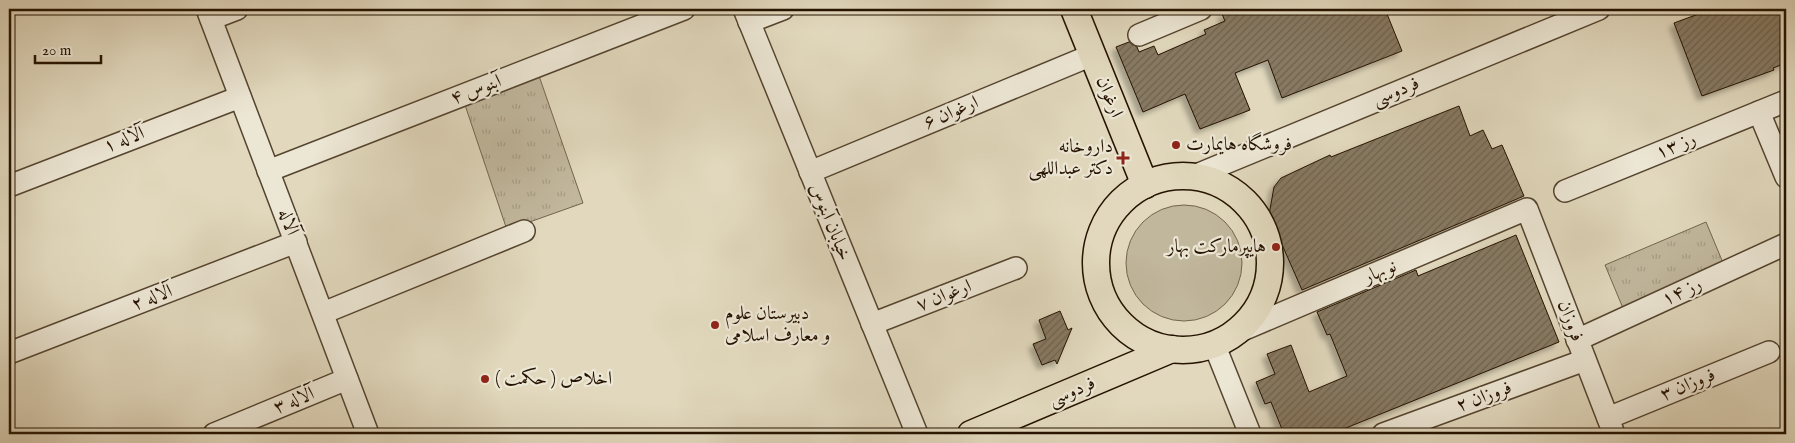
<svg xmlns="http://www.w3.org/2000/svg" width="1795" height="443" viewBox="0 0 1795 443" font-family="'IM FELL English',Amiri,serif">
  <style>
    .grass { fill: #c1b79d; stroke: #73654e }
    .park { fill: url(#park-tufts); stroke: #73654e }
    .building { fill: url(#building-hatch); stroke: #251300; filter: url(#shadow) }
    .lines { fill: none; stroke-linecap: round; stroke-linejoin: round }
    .minor-casing { stroke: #54442f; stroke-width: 24 }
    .major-casing { stroke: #251300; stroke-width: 29 }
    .minor { stroke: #ece6d4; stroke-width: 21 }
    .major { stroke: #e1d8bd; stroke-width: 26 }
    .poi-dot { fill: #8f2418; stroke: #ece6d4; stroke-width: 2 }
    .labels { text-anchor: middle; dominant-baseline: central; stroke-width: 4.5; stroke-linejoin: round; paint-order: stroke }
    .street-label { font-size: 19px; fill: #251300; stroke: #ece6d4 }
    .poi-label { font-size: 19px; fill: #251300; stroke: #ece6d4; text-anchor: start }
  </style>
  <defs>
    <pattern id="park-tufts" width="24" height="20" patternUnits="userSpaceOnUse" patternTransform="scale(1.25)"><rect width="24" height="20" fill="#c1b79d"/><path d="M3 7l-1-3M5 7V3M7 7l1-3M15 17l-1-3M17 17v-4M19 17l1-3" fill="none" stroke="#a69c85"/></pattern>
    <pattern id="building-hatch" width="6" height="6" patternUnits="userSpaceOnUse" patternTransform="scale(1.25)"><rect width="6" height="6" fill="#877962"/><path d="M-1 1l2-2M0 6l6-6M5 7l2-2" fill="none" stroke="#6e624e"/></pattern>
    <filter id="shadow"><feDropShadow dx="-4.5" dy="4.5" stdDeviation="2.5" flood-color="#0004"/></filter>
  </defs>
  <rect width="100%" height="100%" fill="#e1d8bd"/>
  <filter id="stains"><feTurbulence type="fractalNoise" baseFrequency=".004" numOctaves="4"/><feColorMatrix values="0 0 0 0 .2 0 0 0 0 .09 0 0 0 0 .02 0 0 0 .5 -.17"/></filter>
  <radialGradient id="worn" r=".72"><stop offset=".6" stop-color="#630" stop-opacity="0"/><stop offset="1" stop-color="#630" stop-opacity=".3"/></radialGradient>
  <circle class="grass" cx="1184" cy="263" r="58"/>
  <g class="park">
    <path d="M538,73L583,203L507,230L463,99Z"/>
    <path d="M1706,222L1726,270L1625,313L1605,265Z"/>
  </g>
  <g class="building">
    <path d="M1234,9H1385L1402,51L1282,98L1268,60L1235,73L1250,110L1200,129L1185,94L1143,112L1116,47L1129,42L1137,47L1139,52L1154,46L1158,55L1206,34L1204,30L1225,21L1222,14Z"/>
    <path d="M1712,9H1786V63L1773,68L1774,70L1702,96L1674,23Z"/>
    <path d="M1459,106L1470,136L1483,130L1492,149L1502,145L1524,196L1302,290L1269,215L1274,187L1281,178L1330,155L1331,157Z"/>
    <path d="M1516,235L1559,342L1331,434H1284L1271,402L1265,404L1256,382L1275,374L1267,354L1291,345L1309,392L1347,376L1330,334L1327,335L1317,312L1416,270L1418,276Z"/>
    <path d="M1060,311L1068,330L1072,328L1057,364L1055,360L1042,365L1033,344L1046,339L1039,320Z"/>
  </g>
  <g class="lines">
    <g class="minor-casing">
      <g id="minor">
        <path d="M207,9L368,434"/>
        <path d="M744,9L917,434"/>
        <path d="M211,19L237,9"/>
        <path d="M749,22L783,9"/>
        <path d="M1139,35L1201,9"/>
        <path d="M1759,112L1786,177"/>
        <path d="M268,171L684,9"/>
        <path d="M810,172L1092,55"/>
        <path d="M1194,176L1599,9"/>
        <path d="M9,186L240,97"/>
        <path d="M1565,191L1786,101"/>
        <path d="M323,313L524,231"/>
        <path d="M872,324L1016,268"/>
        <path d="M1233,334L1527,209L1614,434"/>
        <path d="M1577,340L1786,244"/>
        <path d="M1214,344L1250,434"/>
        <path d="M9,353L296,242"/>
        <path d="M1608,418L1769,352"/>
        <path d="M214,434L347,379"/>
        <path d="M1383,434L1585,360"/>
      </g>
    </g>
    <g class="major-casing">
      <g id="major">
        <path d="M1074,9L1145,185"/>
        <circle cx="1183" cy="263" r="87"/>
        <path d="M971,434L1172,349"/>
      </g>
    </g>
    <use href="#minor" class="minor"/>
    <use href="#major" class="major"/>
  </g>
  <g class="poi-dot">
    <circle cx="1176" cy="145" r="5"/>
    <path d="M1120.5 150.5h5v5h5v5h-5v5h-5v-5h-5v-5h5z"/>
    <circle cx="1276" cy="247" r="5"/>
    <circle cx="715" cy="325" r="5"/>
    <circle cx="485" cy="379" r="5"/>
  </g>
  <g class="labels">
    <g class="street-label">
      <text transform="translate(476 90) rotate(-21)">آبنوس ۴</text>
      <text transform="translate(1396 92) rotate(-22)">فردوسی</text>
      <text transform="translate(1109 97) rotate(68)">ارغوان</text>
      <text transform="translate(951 113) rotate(-23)">ارغوان ۶</text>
      <text transform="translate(124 140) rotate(-21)">آلاله ۱</text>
      <text transform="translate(1676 146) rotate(-22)">رز ۱۳</text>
      <text transform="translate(288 222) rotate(69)">آلاله</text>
      <text transform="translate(830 222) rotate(68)">خیابان آبنوس</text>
      <text transform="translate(1380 272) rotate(-23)">نوبهار</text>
      <text transform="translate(1682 292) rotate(-25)">رز ۱۴</text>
      <text transform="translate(944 296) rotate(-21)">ارغوان ۷</text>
      <text transform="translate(152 298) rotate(-21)">آلاله ۲</text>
      <text transform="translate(1570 321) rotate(69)">فروزان</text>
      <text transform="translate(1688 385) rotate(-22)">فروزان ۳</text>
      <text transform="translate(1072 392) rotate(-23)">فردوسی</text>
      <text transform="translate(1484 397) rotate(-20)">فروزان ۲</text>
      <text transform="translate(294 401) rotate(-22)">آلاله ۳</text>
    </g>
    <g class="poi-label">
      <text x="1186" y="145">فروشگاه هایمارت</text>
      <text x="1113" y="147" text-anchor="end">داروخانه<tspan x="1113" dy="22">دکتر عبداللهی</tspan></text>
      <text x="1266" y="247" text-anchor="end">هایپرمارکت بهار</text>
      <text x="725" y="314">دبیرستان علوم<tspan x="725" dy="22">و معارف اسلامی</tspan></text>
      <text x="495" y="379">اخلاص ( حکمت )</text>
    </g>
  </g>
  <rect width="1795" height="443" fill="none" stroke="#e1d8bd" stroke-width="30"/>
  <rect x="10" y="10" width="1775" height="423" fill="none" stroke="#251300" stroke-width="2.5"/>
  <rect x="15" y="15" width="1765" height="413" fill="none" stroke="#251300"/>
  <path d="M35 55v8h66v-8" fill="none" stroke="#251300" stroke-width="2.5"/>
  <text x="42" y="55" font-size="15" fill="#251300" stroke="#ece6d4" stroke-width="4" paint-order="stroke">20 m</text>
  <rect width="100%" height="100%" filter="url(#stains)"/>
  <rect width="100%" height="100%" fill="url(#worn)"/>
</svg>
